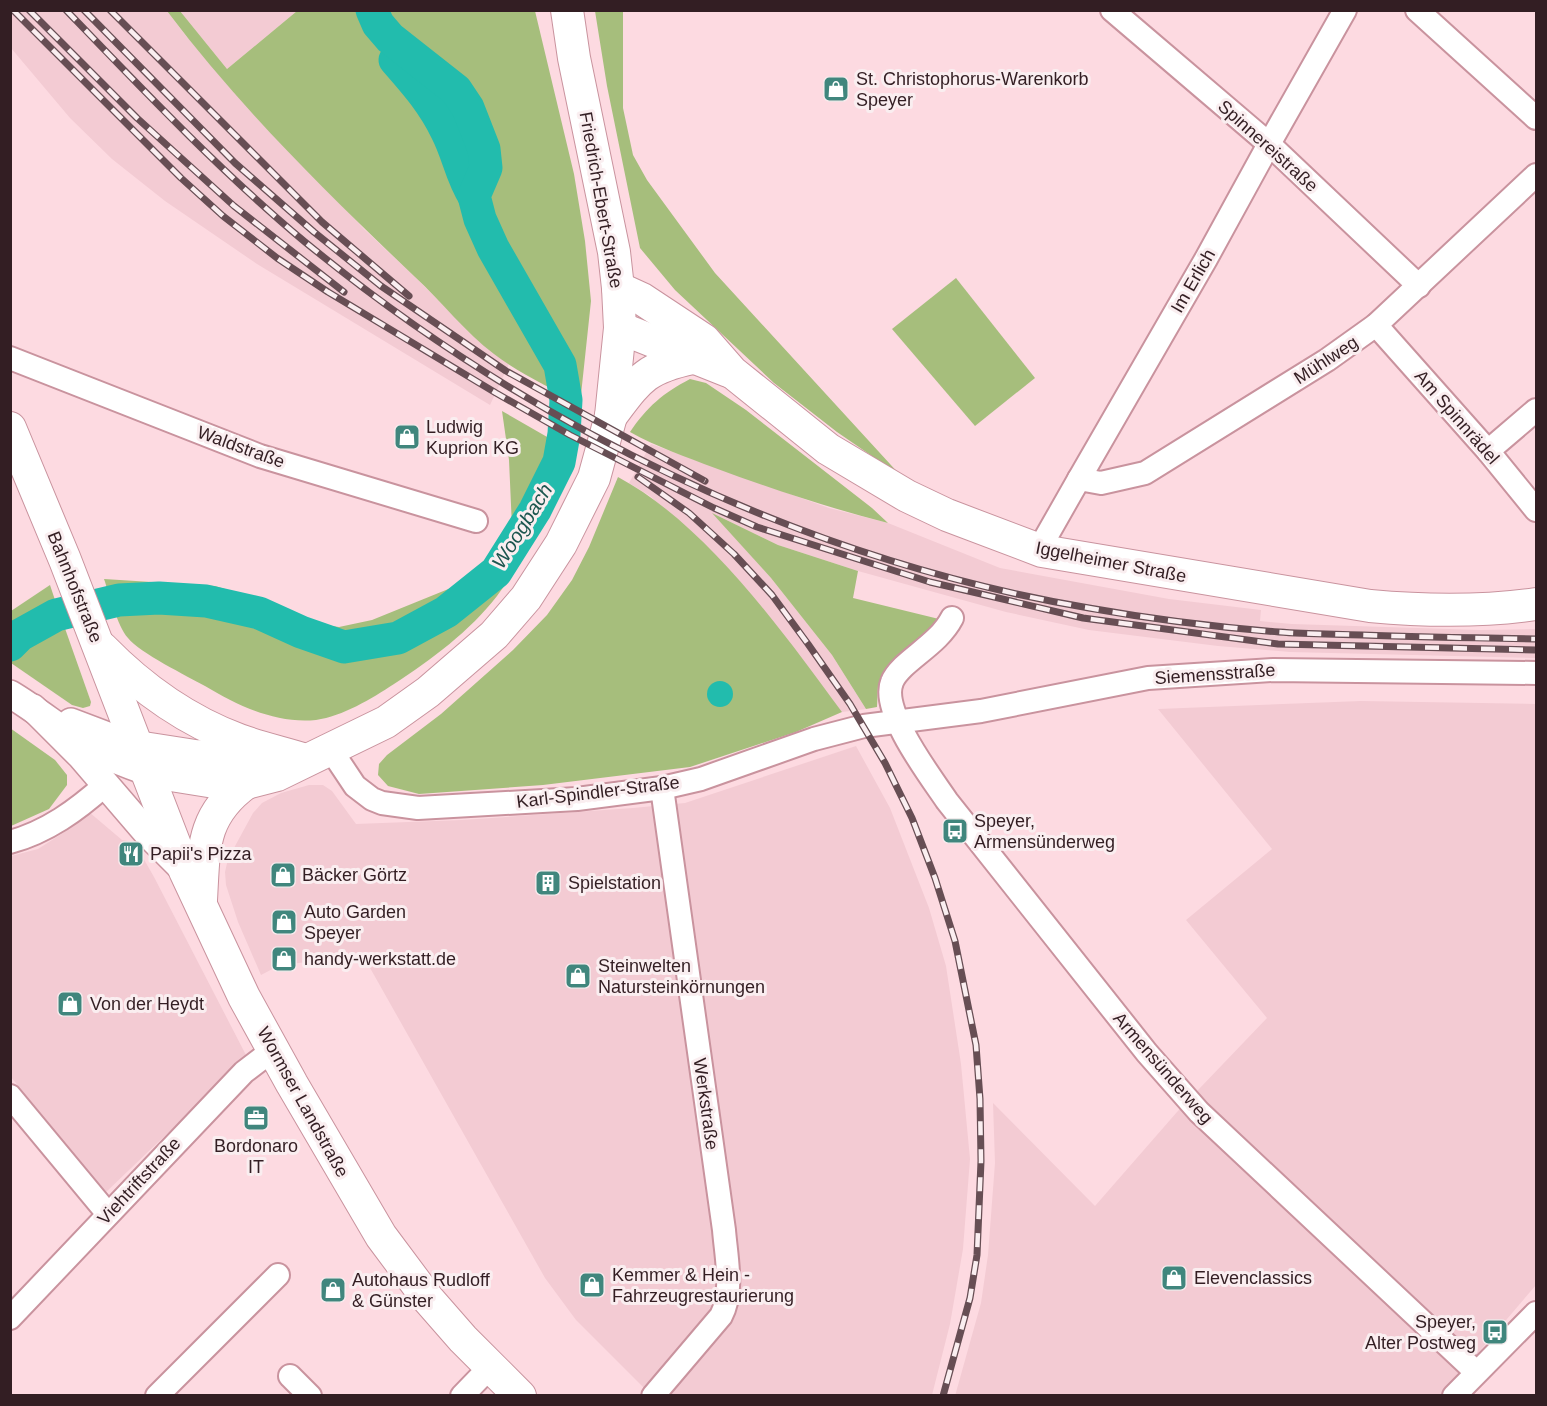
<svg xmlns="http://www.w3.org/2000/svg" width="1547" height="1406" viewBox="0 0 1547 1406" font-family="Arial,sans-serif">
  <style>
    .built { fill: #f3cbd3 }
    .green { fill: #a6be7c }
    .water { fill: #22bcad }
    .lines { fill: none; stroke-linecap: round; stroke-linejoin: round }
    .river { stroke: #22bcad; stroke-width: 33 }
    .minor-casing { stroke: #c9939e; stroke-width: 26 }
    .tertiary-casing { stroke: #c9939e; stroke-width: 30 }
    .secondary-casing { stroke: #c9939e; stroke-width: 34 }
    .minor { stroke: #fff; stroke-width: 22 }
    .tertiary { stroke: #fff; stroke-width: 27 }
    .secondary { stroke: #fff; stroke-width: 32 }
    .rail-casing { stroke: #674e54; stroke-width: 7 }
    .rail { stroke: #faeef0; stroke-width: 4.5; stroke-dasharray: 14; stroke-linecap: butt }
    .labels { text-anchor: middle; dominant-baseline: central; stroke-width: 6; stroke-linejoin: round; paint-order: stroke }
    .poi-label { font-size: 18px; fill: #331e23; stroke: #faeef0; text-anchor: start }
    .street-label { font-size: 18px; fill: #331e23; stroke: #faeef0 }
    .water-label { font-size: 20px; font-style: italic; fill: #1c564f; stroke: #faeef0 }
  </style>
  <rect width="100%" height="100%" fill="#fddae1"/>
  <g class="built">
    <path d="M10,11H167L186,36L364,229L417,279L477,339L509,364L490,405L257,264L165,201L112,159L70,118L11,48Z"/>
    <path d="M180,11H297L227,69Z"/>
    <path d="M651,444L829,508L888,523L1000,568L1169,599L1261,610L1260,621L1292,624L1480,630L1536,629V658L1290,652L1218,646L1089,630L1006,612L858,571L778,545L714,514L771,578L832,655L866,709L842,712L730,570L650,496L629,483Z"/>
    <path d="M1361,701L1536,704V1285L1442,1395L955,1396L981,1303L988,1255L995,1163L993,1103L1095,1206L1177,1112L1267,1018L1186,920L1272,849L1158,709Z"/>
    <path d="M856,746L890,808L929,908L946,966L961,1064L970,1159L963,1249L950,1324L932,1395H651L576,1320L545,1278L365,959L317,961L280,965L261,975L238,922L226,885L225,872L228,859L253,813L262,803L281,793L309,785H323L332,791L356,824L462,820L633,808L685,803Z"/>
    <path d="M89,812L122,840L134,842L154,877L247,1057L105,1193L11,1077V856L38,849L63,833Z"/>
  </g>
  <g class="green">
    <path d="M167,11H180L227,69L297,11H535L574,174L585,241L591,301L580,404C552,388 520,374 494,354C465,332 442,302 415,277C327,193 240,108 167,11Z"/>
    <path d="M595,11H623V108L633,155L647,180L715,273L901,476L837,432L774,383L675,290L640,248L607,86Z"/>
    <path d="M956,278L1035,378L975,426L892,329Z"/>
    <path d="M690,379L706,383L746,410L872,508L888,523C829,508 772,489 715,468C686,457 657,447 630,432C647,407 663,393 690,379Z"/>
    <path d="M502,411L575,453C552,502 530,552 497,596C470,631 431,660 394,684C371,699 343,716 316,720C276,724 238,706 205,686C187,676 140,653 128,638C117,625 110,596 104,579L215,586L245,595L310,623L339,627L372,620L473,579L497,558L512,527L509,460Z"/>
    <path d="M618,477C706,524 783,632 842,712L796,732L690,767L543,785L419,794L388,786L378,775L379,764L387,755L441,714L513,650L547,615L572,580L589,547Z"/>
    <path d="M712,513L778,545L858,571L853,598L939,619L878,685L877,707L866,709L832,655L771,578Z"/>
    <path d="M50,585L57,606L45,611L11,634V611Z"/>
    <path d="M62,620L91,702L90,706L83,708L72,705L11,663V656C23,640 43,627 62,620Z"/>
    <path d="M10,728L55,760L67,775V785L49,809L11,826Z"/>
  </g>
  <circle class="water" cx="720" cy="694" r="13"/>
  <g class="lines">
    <g class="river">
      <path d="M395,60C416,84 433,103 447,132C458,153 461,176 474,196"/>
      <path d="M10,645L20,635L56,615L119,600L159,598L206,601L259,613L301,632L344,647L398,638L446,612L496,572L535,510L559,462L564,434L566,400L560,365L493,248L480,219L474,196L486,168L484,149L468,108L456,90L390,38L378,24L372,10"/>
    </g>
    <g class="minor-casing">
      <g id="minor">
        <path d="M1112,10L1269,144L1419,286"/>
        <path d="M1417,10L1536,118"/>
        <path d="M1376,325L1488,451L1536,510"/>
        <path d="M10,358L260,456L476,521"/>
        <path d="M1488,451L1536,410"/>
        <path d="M1079,479L1101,483L1145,473L1327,360L1376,325L1536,175"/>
        <path d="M1042,551L1046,537L1079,479L1206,259L1269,144L1345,10"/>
        <path d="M952,618C941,639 920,651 903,667C899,671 894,676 892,682C880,711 931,777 947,801L1147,1053L1199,1112L1476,1372"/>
        <path d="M331,750L355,786L372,799L382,803L418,808L577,799L662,788L701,779L814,739L864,726L981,711L1148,678L1273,670L1536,673"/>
        <path d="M10,842C47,832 77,810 105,785"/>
        <path d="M10,1096L108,1214"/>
        <path d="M10,1318L244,1072L273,1050"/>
        <path d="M290,1376L310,1396"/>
        <path d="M157,1396L278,1275"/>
        <path d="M462,1396L490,1367"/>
        <path d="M653,1396L721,1316C734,1292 726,1256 724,1230L662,788"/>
        <path d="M1454,1396L1536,1313"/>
      </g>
    </g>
    <g class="tertiary-casing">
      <g id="tertiary">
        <path d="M10,694C32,707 52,723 73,737C95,752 120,762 146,771"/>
        <path d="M33,708L81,756L148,834L183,869"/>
        <path d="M71,722L137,747"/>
      </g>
    </g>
    <g class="secondary-casing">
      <g id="secondary">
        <path d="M618,288L642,299L704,340L732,372L828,449L907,496L947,515L1042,551L1370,606C1425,611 1481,612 1536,604"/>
        <path d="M620,328L728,371"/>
        <path d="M611,416C639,379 645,368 692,358"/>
        <path d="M10,428L65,560L185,871L244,997L292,1084L381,1236L428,1299L463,1339L520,1396"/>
        <path d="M102,648C141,688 188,721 239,740C261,748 284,753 306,760"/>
        <path d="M137,747L195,756L264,758"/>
        <path d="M146,771L227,784L246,783L277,775L386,722L428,692L494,635L526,598L561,544L594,478L611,416L620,328L618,288L614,252L574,58L567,10"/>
        <path d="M201,900C204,849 201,816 246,783"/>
      </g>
    </g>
    <use href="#minor" class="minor"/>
    <use href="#tertiary" class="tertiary"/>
    <use href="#secondary" class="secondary"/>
    <g class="rail-casing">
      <g id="rail">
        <path d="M13,10L181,178L223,216L277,258L328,292L496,393L570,435L714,508L757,527L930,582L1083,618L1278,644L1536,650"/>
        <path d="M29,10L137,118L234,206L344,292"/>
        <path d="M66,10C143,90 220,171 305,242C528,425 803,560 1089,608C1151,619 1215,627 1279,632C1306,634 1334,634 1362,635C1420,637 1478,638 1536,639"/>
        <path d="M84,10L235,163L314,232L381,286L506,371L705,481"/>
        <path d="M110,10L322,222L409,296"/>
        <path d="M638,477L689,513L734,554L772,595L808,644L850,704L885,763L912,818L935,878L955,941L976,1045L980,1099L981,1161L977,1255L970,1298L943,1396"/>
      </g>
    </g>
    <use href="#rail" class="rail"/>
  </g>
  <defs>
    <g id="shop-square" transform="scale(1.35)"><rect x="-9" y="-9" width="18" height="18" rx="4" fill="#40867d" stroke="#faeef0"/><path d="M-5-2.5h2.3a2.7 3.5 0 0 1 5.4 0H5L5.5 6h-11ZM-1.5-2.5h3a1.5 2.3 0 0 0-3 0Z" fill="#fff"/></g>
    <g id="bus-square" transform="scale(1.35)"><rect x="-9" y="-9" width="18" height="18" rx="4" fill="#40867d" stroke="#faeef0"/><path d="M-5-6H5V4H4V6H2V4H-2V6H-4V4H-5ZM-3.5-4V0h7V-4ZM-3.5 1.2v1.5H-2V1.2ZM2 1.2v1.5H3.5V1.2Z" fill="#fff"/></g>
    <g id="restaurant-square" transform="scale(1.35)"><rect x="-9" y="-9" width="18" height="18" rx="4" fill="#40867d" stroke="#faeef0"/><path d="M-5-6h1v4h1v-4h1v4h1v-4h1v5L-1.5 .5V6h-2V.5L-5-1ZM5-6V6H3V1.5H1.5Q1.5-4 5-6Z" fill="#fff"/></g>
    <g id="building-square" transform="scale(1.35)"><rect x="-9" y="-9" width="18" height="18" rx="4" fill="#40867d" stroke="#faeef0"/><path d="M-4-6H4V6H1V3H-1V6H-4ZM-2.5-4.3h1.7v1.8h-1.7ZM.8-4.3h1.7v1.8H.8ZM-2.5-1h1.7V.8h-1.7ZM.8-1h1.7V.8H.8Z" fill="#fff"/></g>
    <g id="office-square" transform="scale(1.35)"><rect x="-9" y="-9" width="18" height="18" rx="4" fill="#40867d" stroke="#faeef0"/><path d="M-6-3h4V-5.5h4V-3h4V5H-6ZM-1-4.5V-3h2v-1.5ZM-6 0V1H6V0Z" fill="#fff"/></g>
  </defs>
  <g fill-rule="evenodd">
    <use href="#shop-square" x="836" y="89"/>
    <use href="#shop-square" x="407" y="437"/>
    <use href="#bus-square" x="955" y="831"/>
    <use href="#restaurant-square" x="131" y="854"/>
    <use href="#shop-square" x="283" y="875"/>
    <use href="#building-square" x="548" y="883"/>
    <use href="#shop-square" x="284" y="922"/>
    <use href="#shop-square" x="284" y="959"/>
    <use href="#shop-square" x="578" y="976"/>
    <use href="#shop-square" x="70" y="1004"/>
    <use href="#office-square" x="256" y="1118"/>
    <use href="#shop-square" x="1174" y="1278"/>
    <use href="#shop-square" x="592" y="1285"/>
    <use href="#shop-square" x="333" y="1290"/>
    <use href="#bus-square" x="1495" y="1332"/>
  </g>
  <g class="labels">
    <g class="poi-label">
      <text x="856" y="79">St. Christophorus-Warenkorb<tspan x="856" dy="21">Speyer</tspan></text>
      <text x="426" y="427">Ludwig<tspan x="426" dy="21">Kuprion KG</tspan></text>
      <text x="974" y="821">Speyer,<tspan x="974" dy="21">Armensünderweg</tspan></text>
      <text x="150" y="854">Papii's Pizza</text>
      <text x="302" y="875">Bäcker Görtz</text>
      <text x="568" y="883">Spielstation</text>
      <text x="304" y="912">Auto Garden<tspan x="304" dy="21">Speyer</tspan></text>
      <text x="304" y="959">handy-werkstatt.de</text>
      <text x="598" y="966">Steinwelten<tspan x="598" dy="21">Natursteinkörnungen</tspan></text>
      <text x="90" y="1004">Von der Heydt</text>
      <text x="256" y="1146" text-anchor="middle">Bordonaro<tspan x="256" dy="21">IT</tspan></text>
      <text x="612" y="1275">Kemmer &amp; Hein -<tspan x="612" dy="21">Fahrzeugrestaurierung</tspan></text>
      <text x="1194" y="1278">Elevenclassics</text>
      <text x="352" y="1280">Autohaus Rudloff<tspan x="352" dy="21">&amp; Günster</tspan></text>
      <text x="1476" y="1322" text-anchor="end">Speyer,<tspan x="1476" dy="21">Alter Postweg</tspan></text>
    </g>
    <g class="street-label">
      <text transform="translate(1268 146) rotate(42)">Spinnereistraße</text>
      <text transform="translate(601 200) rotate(80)">Friedrich-Ebert-Straße</text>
      <text transform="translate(1193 281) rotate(-60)">Im Erlich</text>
      <text transform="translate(1326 360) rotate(-33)">Mühlweg</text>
      <text transform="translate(1457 417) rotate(49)">Am Spinnrädel</text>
      <text transform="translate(241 447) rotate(20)">Waldstraße</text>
      <text transform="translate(1111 562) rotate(11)">Iggelheimer Straße</text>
      <text transform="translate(75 587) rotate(68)">Bahnhofstraße</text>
      <text transform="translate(1215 674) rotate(-4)">Siemensstraße</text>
      <text transform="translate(598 792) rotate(-7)">Karl-Spindler-Straße</text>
      <text transform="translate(1163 1068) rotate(49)">Armensünderweg</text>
      <text transform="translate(303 1102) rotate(61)">Wormser Landstraße</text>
      <text transform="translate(706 1104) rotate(82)">Werkstraße</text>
      <text transform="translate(139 1181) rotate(-47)">Viehtriftstraße</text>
    </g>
    <g class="water-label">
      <text transform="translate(522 526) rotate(-58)">Woogbach</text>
    </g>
  </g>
  <rect width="1547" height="1406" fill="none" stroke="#331e23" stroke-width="24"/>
</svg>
